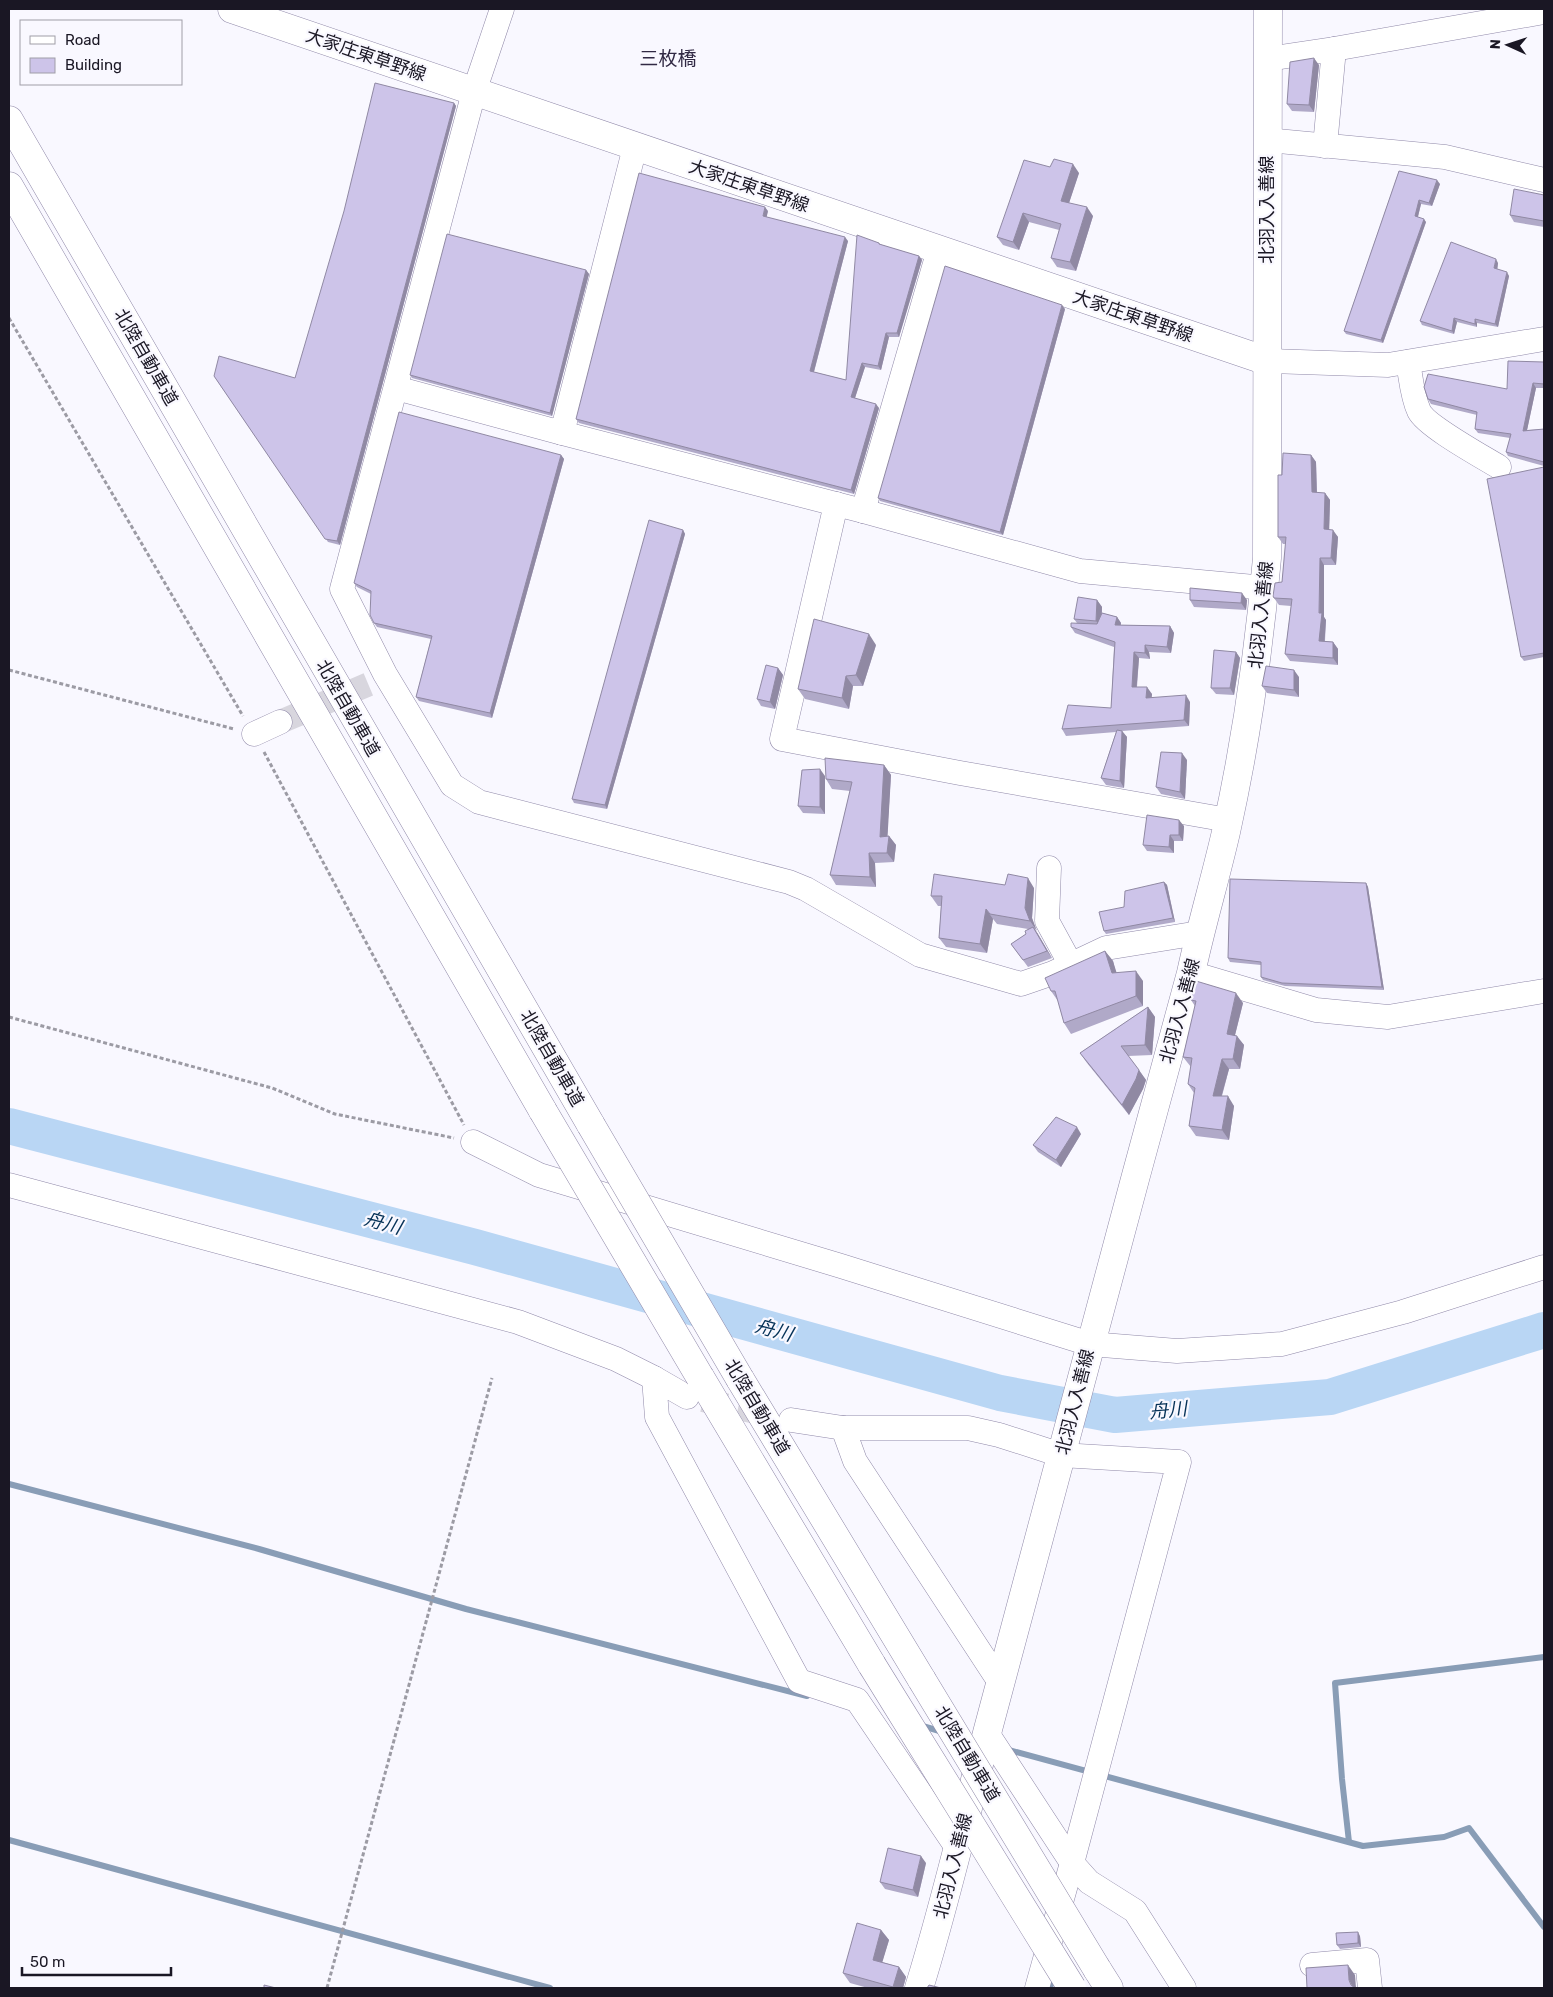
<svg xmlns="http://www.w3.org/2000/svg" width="1553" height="1997" viewBox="0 0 1553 1997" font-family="Rubik,'Noto Sans JP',sans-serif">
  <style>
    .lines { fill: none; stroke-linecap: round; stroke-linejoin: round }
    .stream { stroke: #899db6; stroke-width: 6 }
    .river { stroke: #b9d6f4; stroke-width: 36 }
    .minor-tunnel { stroke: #d8d6de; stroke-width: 24; stroke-dasharray: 24 12; stroke-linecap: butt }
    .minor-casing { stroke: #9089a9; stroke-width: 25 }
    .major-casing { stroke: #9089a9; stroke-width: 29 }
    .highway-casing { stroke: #9089a9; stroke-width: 29 }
    .path { stroke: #9c9ba4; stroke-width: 3; stroke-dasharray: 4 2.5; stroke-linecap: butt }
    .minor { stroke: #fff; stroke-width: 24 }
    .major { stroke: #fff; stroke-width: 28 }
    .highway { stroke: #fff; stroke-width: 28 }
    .highway-bridge-casing { stroke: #9089a9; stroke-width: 29; stroke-linecap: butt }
    .highway-bridge { stroke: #fff; stroke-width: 28 }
    .wall { fill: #b0a9c8 }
    .shaded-wall { fill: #9089a3 }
    .building { fill: #cdc4e9; stroke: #9089a3 }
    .labels { text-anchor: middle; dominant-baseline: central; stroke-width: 4.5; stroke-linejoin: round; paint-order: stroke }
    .street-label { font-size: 18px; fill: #1a1724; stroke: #f9f8ff }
    .neighbourhood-label { font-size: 19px; fill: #312944; stroke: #f9f8ff }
    .water-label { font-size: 19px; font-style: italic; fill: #053258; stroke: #f9f8ff }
  </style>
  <rect width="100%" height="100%" fill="#f9f8ff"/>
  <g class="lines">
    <g class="stream">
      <path d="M9,1484L259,1549L466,1609L807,1696"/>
      <path d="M919,1725L943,1732"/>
      <path d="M1005,1749L1363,1846L1444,1837L1469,1828L1544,1927"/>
      <path d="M9,1840L550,1988"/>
      <path d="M1349,1842L1342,1779L1335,1683L1544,1657"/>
      <path d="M1050,1988L1054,1974"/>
    </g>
    <path class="river" d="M9,1126L475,1247L1000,1393L1115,1415L1330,1397L1544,1330"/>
    <g class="minor-tunnel">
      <path d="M280,722L374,682"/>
      <path d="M703,1400L773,1416"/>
    </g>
    <g class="minor-casing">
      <g id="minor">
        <path d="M502,9L474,92L342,589L385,674L452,785L479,802L789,882L806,889L920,955L1021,984L1053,973L1106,948L1199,933"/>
        <path d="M1334,49L1544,12"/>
        <path d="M1267,59L1334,49L1325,146"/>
        <path d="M1267,140L1445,157L1544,180"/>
        <path d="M1267,361L1388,365L1544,339"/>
        <path d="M1408,362C1411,378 1412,396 1419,411C1426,426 1483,457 1499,467"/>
        <path d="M396,388L562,433L635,147"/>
        <path d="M562,433L863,511L1080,571L1265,588"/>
        <path d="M836,504L782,739L960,773L1228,820"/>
        <path d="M863,511L939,250"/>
        <path d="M254,734L280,722"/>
        <path d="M1049,868L1047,921L1071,965"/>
        <path d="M1191,973L1316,1010L1388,1017L1544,991"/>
        <path d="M473,1142L539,1175L841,1266L1090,1344L1177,1351L1282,1344L1403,1312L1544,1267"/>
        <path d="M9,1185L518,1322L616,1359L654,1378"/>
        <path d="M687,1397L654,1378L657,1417L799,1681L857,1700L958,1849"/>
        <path d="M791,1420L843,1428H968L999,1435L1061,1455L1179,1462L1072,1863L1037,1988"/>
        <path d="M843,1428L855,1461L1001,1684"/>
        <path d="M987,1733L1072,1863L1089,1882L1135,1911L1184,1988"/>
        <path d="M1312,1965L1367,1960L1370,1988"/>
      </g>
    </g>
    <g class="major-casing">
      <g id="major">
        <path d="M232,9L1267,361"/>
        <path d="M919,1988C945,1904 965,1818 987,1733C1054,1479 1122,1226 1191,973C1201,926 1215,880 1226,832C1246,742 1259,651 1267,558L1268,9"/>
      </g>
    </g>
    <g class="highway-casing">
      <g id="highway">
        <path d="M9,120L591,1125"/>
        <path d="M9,186L543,1111"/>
        <path d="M700,1377L872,1665"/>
        <path d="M740,1379L922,1680"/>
        <path d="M1097,1969L1109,1988"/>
      </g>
    </g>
    <g class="path">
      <path d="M9,318L243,716"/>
      <path d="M9,670L234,729"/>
      <path d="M264,752L464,1125"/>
      <path d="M9,1017L272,1088L335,1114L454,1138"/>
      <path d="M327,1988L492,1378"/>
    </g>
    <use href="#minor" class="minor"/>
    <use href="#major" class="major"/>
    <use href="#highway" class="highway"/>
    <g class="highway-bridge-casing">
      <g id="highway-bridge">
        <path d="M543,1111L700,1377"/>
        <path d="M591,1125L740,1379"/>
        <path d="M872,1665L1072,1988"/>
        <path d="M922,1680L1097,1969"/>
      </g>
    </g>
    <use href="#highway-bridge" class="highway-bridge"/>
  </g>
  <g class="wall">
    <path d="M1319,65L1314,112L1292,111L1287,104Z"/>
    <path d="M454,103L456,106L340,545L328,542L214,376L295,378Z"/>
    <path d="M1050,167L1079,173L1069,203L1093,216L1076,271L1057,267L1051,258L1059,230L1029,222L1019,250L1003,245L997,237Z"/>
    <path d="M1399,171L1440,184L1432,206L1421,204L1418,217L1426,222L1383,343L1346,334L1344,331Z"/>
    <path d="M1544,195V227L1514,222L1510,215Z"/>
    <path d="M768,211L766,217L848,241L814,372L846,380L879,243L881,245L919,256L922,260L899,337H889L881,370L865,367L855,398L879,408L854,494L579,423L576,419Z"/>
    <path d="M1498,263L1497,269L1509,276L1498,327L1477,323V327L1457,322L1454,334L1422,325L1420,321Z"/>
    <path d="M586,270L589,274L552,416L412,378L410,375Z"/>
    <path d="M1065,309L1003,535L880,501L878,498Z"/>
    <path d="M1544,362V388H1536L1527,430L1544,429V466L1508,456L1506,452L1510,438L1478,433L1475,429L1477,415L1431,404L1428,399L1507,389Z"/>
    <path d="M561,455L564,459L492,718L419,701L416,697L431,639L377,627L374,623L371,594L357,587L354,583Z"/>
    <path d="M1311,455L1316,462L1317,493H1325L1330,500L1329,529L1338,537L1336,565H1324V617L1326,620L1325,641L1333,642L1338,649V665L1290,661L1285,654L1291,606L1279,605L1274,598L1282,582L1286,544H1283L1278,537L1282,475Z"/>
    <path d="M1544,467V657L1524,661L1521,657Z"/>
    <path d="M683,530L685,534L607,809L574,803L572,799Z"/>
    <path d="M1097,600L1102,607V613L1117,617L1121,623V625L1170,626L1174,633L1171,653L1149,652L1150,659L1139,658L1137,687L1152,694L1151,698L1190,702L1189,726L1122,731L1127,737L1124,788L1106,785L1101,778L1116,732L1066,736L1062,729L1111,708L1114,647L1075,633L1071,627L1077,623L1074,619Z"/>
    <path d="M1190,600H1247L1246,610L1194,607Z"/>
    <path d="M876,645L863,686H853L849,709L805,699L798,689Z"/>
    <path d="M1236,652L1240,658L1234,695L1216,694L1211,688Z"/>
    <path d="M778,668L783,675L775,709L761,706L757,699Z"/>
    <path d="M1299,677V697L1267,693L1262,686Z"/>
    <path d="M1187,760L1185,799L1161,794L1156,787Z"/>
    <path d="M884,765L891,775L887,836H889L896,845L894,862L875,863L876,887L836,885L830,875L850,791L832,789L826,779Z"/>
    <path d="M825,776V814L803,813L798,806Z"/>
    <path d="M1184,826L1183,841H1174V853L1147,851L1143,845Z"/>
    <path d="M1164,882L1167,885L1175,922L1106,934L1104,931L1124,907Z"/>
    <path d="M1366,883L1368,887L1384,990L1285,986L1263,980L1261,977V965L1230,962L1228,958Z"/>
    <path d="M1005,885L1034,888L1032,918L1036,931L1052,958L1028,967L1011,944L1026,934L1028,929L997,924L993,919L987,953L946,947L939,938L941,906H938L931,896Z"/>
    <path d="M1105,951L1113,961L1116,973L1143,981V1006L1071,1034L1064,1023L1058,1001L1051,991Z"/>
    <path d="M1191,1000L1243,1003L1235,1035L1244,1045L1240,1069H1229L1222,1096L1234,1106L1229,1140L1196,1136L1189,1126L1194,1093L1188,1084L1191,1067L1183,1057L1195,1006Z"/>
    <path d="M1148,1007L1155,1017L1152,1055L1128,1056L1146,1080L1143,1089L1129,1115L1087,1063L1080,1053Z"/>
    <path d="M1081,1134L1061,1167L1038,1152L1033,1145Z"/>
    <path d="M926,1863L918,1897L885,1889L880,1882Z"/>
    <path d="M881,1930L889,1940L882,1962L899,1967L906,1977L903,1988H868L850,1983L843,1973Z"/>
    <path d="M1360,1936L1361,1947L1340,1949L1337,1945Z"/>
  </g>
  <g class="shaded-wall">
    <path d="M1314,58L1319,65L1314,112L1309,105Z"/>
    <path d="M454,103L456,106L340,545L337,541Z"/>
    <path d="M1073,164L1079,173L1067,209L1061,201Z"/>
    <path d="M1437,180L1440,184L1432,206L1429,203Z"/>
    <path d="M1419,200L1421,204L1417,220L1415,216Z"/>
    <path d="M765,207L768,211L766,220L763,216Z"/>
    <path d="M1087,207L1093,216L1076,271L1070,262Z"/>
    <path d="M1023,213L1029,222L1019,250L1013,242Z"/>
    <path d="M1424,219L1426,222L1383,343L1381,340Z"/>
    <path d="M845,237L848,241L813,375L810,371Z"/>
    <path d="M919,256L922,260L899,337L897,333Z"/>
    <path d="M1496,259L1498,263L1497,272L1494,268Z"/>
    <path d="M586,270L589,274L552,416L550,413Z"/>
    <path d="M1507,272L1509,276L1498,327L1495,324Z"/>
    <path d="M1062,305L1065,309L1003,535L1000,532Z"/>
    <path d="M1454,318L1457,322L1454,334L1452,331Z"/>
    <path d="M1475,319L1477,323V327L1475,324Z"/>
    <path d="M886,333L889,337L881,370L878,366Z"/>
    <path d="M862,363L865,367L854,401L851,397Z"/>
    <path d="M1533,383L1536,388L1526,435L1523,431Z"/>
    <path d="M876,404L879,408L854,494L851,490Z"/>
    <path d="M561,455L564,459L492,718L490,713Z"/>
    <path d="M1311,455L1316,462L1317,499L1312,492Z"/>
    <path d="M1325,493L1330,500L1329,536L1324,529Z"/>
    <path d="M683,530L685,534L607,809L605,805Z"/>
    <path d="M1333,530L1338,537L1336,565L1331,558Z"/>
    <path d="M1320,558L1324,565V617L1326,620L1324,648L1319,641Z"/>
    <path d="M1242,593L1247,600L1246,610L1241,603Z"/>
    <path d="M1097,600L1102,607L1101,628L1096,621Z"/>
    <path d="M1117,617L1121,623L1119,631L1115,625Z"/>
    <path d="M1170,626L1174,633L1171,653L1167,647Z"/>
    <path d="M869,634L876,645L863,686L856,675Z"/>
    <path d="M1333,642L1338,649V665L1333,658Z"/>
    <path d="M1145,645L1149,652L1150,659L1145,653Z"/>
    <path d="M1134,652L1139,658L1136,694L1132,687Z"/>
    <path d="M1236,652L1240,658L1234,695L1230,688Z"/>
    <path d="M778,668L783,675L775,709L770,702Z"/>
    <path d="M1294,670L1299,677V697L1294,690Z"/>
    <path d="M846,676L853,686L849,709L842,698Z"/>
    <path d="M1147,687L1152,694L1151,705L1146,698Z"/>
    <path d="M1186,695L1190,702L1189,726L1184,720Z"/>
    <path d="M1122,731L1127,737L1124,788L1120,781Z"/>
    <path d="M1182,753L1187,760L1185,799L1180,792Z"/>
    <path d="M884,765L891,775L887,846L880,837Z"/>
    <path d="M820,769L825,776V814L820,807Z"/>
    <path d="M1179,820L1184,826L1183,841L1179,835Z"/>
    <path d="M1170,835L1174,841V853L1169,847Z"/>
    <path d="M889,836L896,845L894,862L887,853Z"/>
    <path d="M869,853L875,863L876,887L870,877Z"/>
    <path d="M1028,878L1034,888L1032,918L1037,931L1030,921L1025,908Z"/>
    <path d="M1164,882L1167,885L1175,922L1173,918Z"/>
    <path d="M1366,883L1368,887L1384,990L1382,987Z"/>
    <path d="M986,909L993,919L987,953L980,944Z"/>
    <path d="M1033,927L1038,934L1052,958L1047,951Z"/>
    <path d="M1105,951L1113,961L1120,984L1112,973Z"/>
    <path d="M1136,971L1143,981V1006L1136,996Z"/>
    <path d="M1236,993L1243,1003L1233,1043L1227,1034Z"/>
    <path d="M1148,1007L1155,1017L1152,1055L1145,1045Z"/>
    <path d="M1237,1036L1244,1045L1240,1069L1233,1059Z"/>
    <path d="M1222,1059L1229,1069L1219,1105L1213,1096Z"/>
    <path d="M1139,1070L1146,1080L1143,1089L1129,1115L1122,1105Z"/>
    <path d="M1228,1096L1234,1106L1229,1140L1222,1130Z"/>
    <path d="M1077,1127L1081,1134L1061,1167L1056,1160Z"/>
    <path d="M921,1856L926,1863L918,1897L913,1890Z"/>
    <path d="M881,1930L889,1940L880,1970L873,1960Z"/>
    <path d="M1358,1932L1360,1936L1361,1947L1358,1943Z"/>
    <path d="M1348,1965L1355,1975L1356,1988H1353L1349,1980Z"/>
    <path d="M899,1967L906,1977L903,1988H894L893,1987Z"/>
  </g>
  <g class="building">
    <path d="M1314,58L1309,105L1287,104L1290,62Z"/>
    <path d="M375,83L454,103L337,541L325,539L214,376L219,356L295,378L344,211Z"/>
    <path d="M1054,159L1073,164L1061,201L1087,207L1070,262L1051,258L1061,224L1023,213L1013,242L997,237L1024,160L1050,167Z"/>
    <path d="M1399,171L1437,180L1429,203L1419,200L1415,216L1424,219L1381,340L1344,331Z"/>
    <path d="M639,173L765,207L763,216L845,237L810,371L846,380L857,235L879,243V244L919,256L897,333H886L878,366L862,363L851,397L876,404L851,490L576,419Z"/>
    <path d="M1514,189L1544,195V221L1510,215Z"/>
    <path d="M447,234L586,270L550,413L410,375Z"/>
    <path d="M1451,242L1496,259L1494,268L1507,272L1495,324L1475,319V324L1454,318L1452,331L1420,321Z"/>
    <path d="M945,266L1062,305L1000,532L878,498Z"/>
    <path d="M1508,361L1544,362V384L1533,383L1523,431L1544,429V462L1506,452L1511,434L1475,429L1477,412L1428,399L1424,387L1428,374L1507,389Z"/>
    <path d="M399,412L561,455L490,713L416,697L432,636L374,623L370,615L371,591L354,583Z"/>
    <path d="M1283,453L1311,455L1312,492L1325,493L1324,529L1333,530L1331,558H1320L1319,613H1322L1319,641L1333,642V658L1285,654L1292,599L1274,598L1273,596L1275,583L1282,582L1286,537H1278V475H1282Z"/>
    <path d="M1544,467V653L1521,657L1487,479Z"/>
    <path d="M649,520L683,530L605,805L572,799Z"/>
    <path d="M1190,588L1242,593L1241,603L1190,600Z"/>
    <path d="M1078,597L1097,600L1096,621L1074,619Z"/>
    <path d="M1102,613L1117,617L1115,625L1170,626L1167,647L1145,645V653L1134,652L1132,687H1147L1146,698L1186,695L1184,720L1062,729L1068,705L1111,708L1115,642L1071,627V623L1097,624Z"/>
    <path d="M814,619L869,634L856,675L846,676L842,698L798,689Z"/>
    <path d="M1214,650L1236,652L1230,688H1211Z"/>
    <path d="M766,665L778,668L770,702L757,699Z"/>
    <path d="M1266,666L1294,670V690L1262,686Z"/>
    <path d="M1117,730L1122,731L1120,781L1101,778Z"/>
    <path d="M1161,752L1182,753L1180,792L1156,787Z"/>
    <path d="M825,758L884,765L880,837L889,836L887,853H869L870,877L830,875L852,782L826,779Z"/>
    <path d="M820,769V807L798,806L802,770Z"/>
    <path d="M1147,815L1179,820V835H1170L1169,847L1143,845Z"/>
    <path d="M934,874L1005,885L1008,874L1028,878L1025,908L1030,921L990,914L986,909L980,944L939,938L942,896H931Z"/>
    <path d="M1230,879L1366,883L1382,987L1282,983L1261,977V962L1228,958Z"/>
    <path d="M1164,882L1173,918L1104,931L1099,912L1124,907L1125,891Z"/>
    <path d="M1033,927L1047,951L1023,960L1011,944L1026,934L1025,931Z"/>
    <path d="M1105,951L1112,973L1136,971V996L1064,1023L1055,991H1051L1045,978Z"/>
    <path d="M1196,981L1236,993L1227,1034L1237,1036L1233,1059H1222L1213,1096H1228L1222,1130L1189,1126L1195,1088L1188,1084L1192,1058L1183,1057L1196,1001L1191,1000Z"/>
    <path d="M1148,1007L1145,1045L1121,1046L1139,1070L1136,1079L1122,1105L1080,1053Z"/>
    <path d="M1056,1117L1077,1127L1056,1160L1033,1145Z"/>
    <path d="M888,1848L921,1856L913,1890L880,1882Z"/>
    <path d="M857,1923L881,1930L873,1960L899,1967L893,1987L843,1973Z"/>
    <path d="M1358,1932V1943L1337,1945L1336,1933Z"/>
    <path d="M1348,1965L1349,1980L1351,1985L1355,1988H1307L1306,1968Z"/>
    <path d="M264,1985L276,1988H264Z"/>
    <path d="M929,1985L941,1988H927Z"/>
  </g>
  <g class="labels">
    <g class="street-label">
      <text transform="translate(366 55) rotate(19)">大家庄東草野線</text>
      <text transform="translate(749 186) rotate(19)">大家庄東草野線</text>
      <text transform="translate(1267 210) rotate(-90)">北羽入入善線</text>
      <text transform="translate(1133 316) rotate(19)">大家庄東草野線</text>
      <text transform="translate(146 357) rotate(60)">北陸自動車道</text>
      <text transform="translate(1261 615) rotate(-84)">北羽入入善線</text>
      <text transform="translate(348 708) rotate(60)">北陸自動車道</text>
      <text transform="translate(1180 1011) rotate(-75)">北羽入入善線</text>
      <text transform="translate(552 1058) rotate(60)">北陸自動車道</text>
      <text transform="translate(1075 1402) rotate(-76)">北羽入入善線</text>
      <text transform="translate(757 1407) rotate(59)">北陸自動車道</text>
      <text transform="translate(967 1754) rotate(59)">北陸自動車道</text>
      <text transform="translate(953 1866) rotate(-76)">北羽入入善線</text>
    </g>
    <g class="neighbourhood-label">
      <text x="668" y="58">三枚橋</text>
    </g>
    <g class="water-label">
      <text transform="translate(383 1223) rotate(15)">舟川</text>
      <text transform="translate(774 1330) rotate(15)">舟川</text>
      <text transform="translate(1168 1410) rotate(-5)">舟川</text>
    </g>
  </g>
  <rect width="1553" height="1997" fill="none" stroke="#1a1724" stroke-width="20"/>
  <rect x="20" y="20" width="162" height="65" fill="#f9f8ff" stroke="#a09ea7"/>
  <rect x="30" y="36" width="25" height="8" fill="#ffffff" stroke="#a09ea7"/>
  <text x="65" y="45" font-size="15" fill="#1a1724">Road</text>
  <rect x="30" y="58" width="25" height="15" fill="#cdc4e9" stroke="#a09ea7"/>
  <text x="65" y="70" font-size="15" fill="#1a1724">Building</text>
  <g transform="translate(1508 45) rotate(273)" stroke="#f9f8ff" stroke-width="4" paint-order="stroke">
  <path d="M0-4L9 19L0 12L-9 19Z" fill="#1a1724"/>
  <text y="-8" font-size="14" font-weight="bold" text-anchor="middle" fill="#1a1724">N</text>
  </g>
  <path d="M22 1967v8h149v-8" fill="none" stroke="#1a1724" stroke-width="2.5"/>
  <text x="30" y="1967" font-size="15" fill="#1a1724" stroke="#f9f8ff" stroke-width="4" paint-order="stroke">50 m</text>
</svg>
